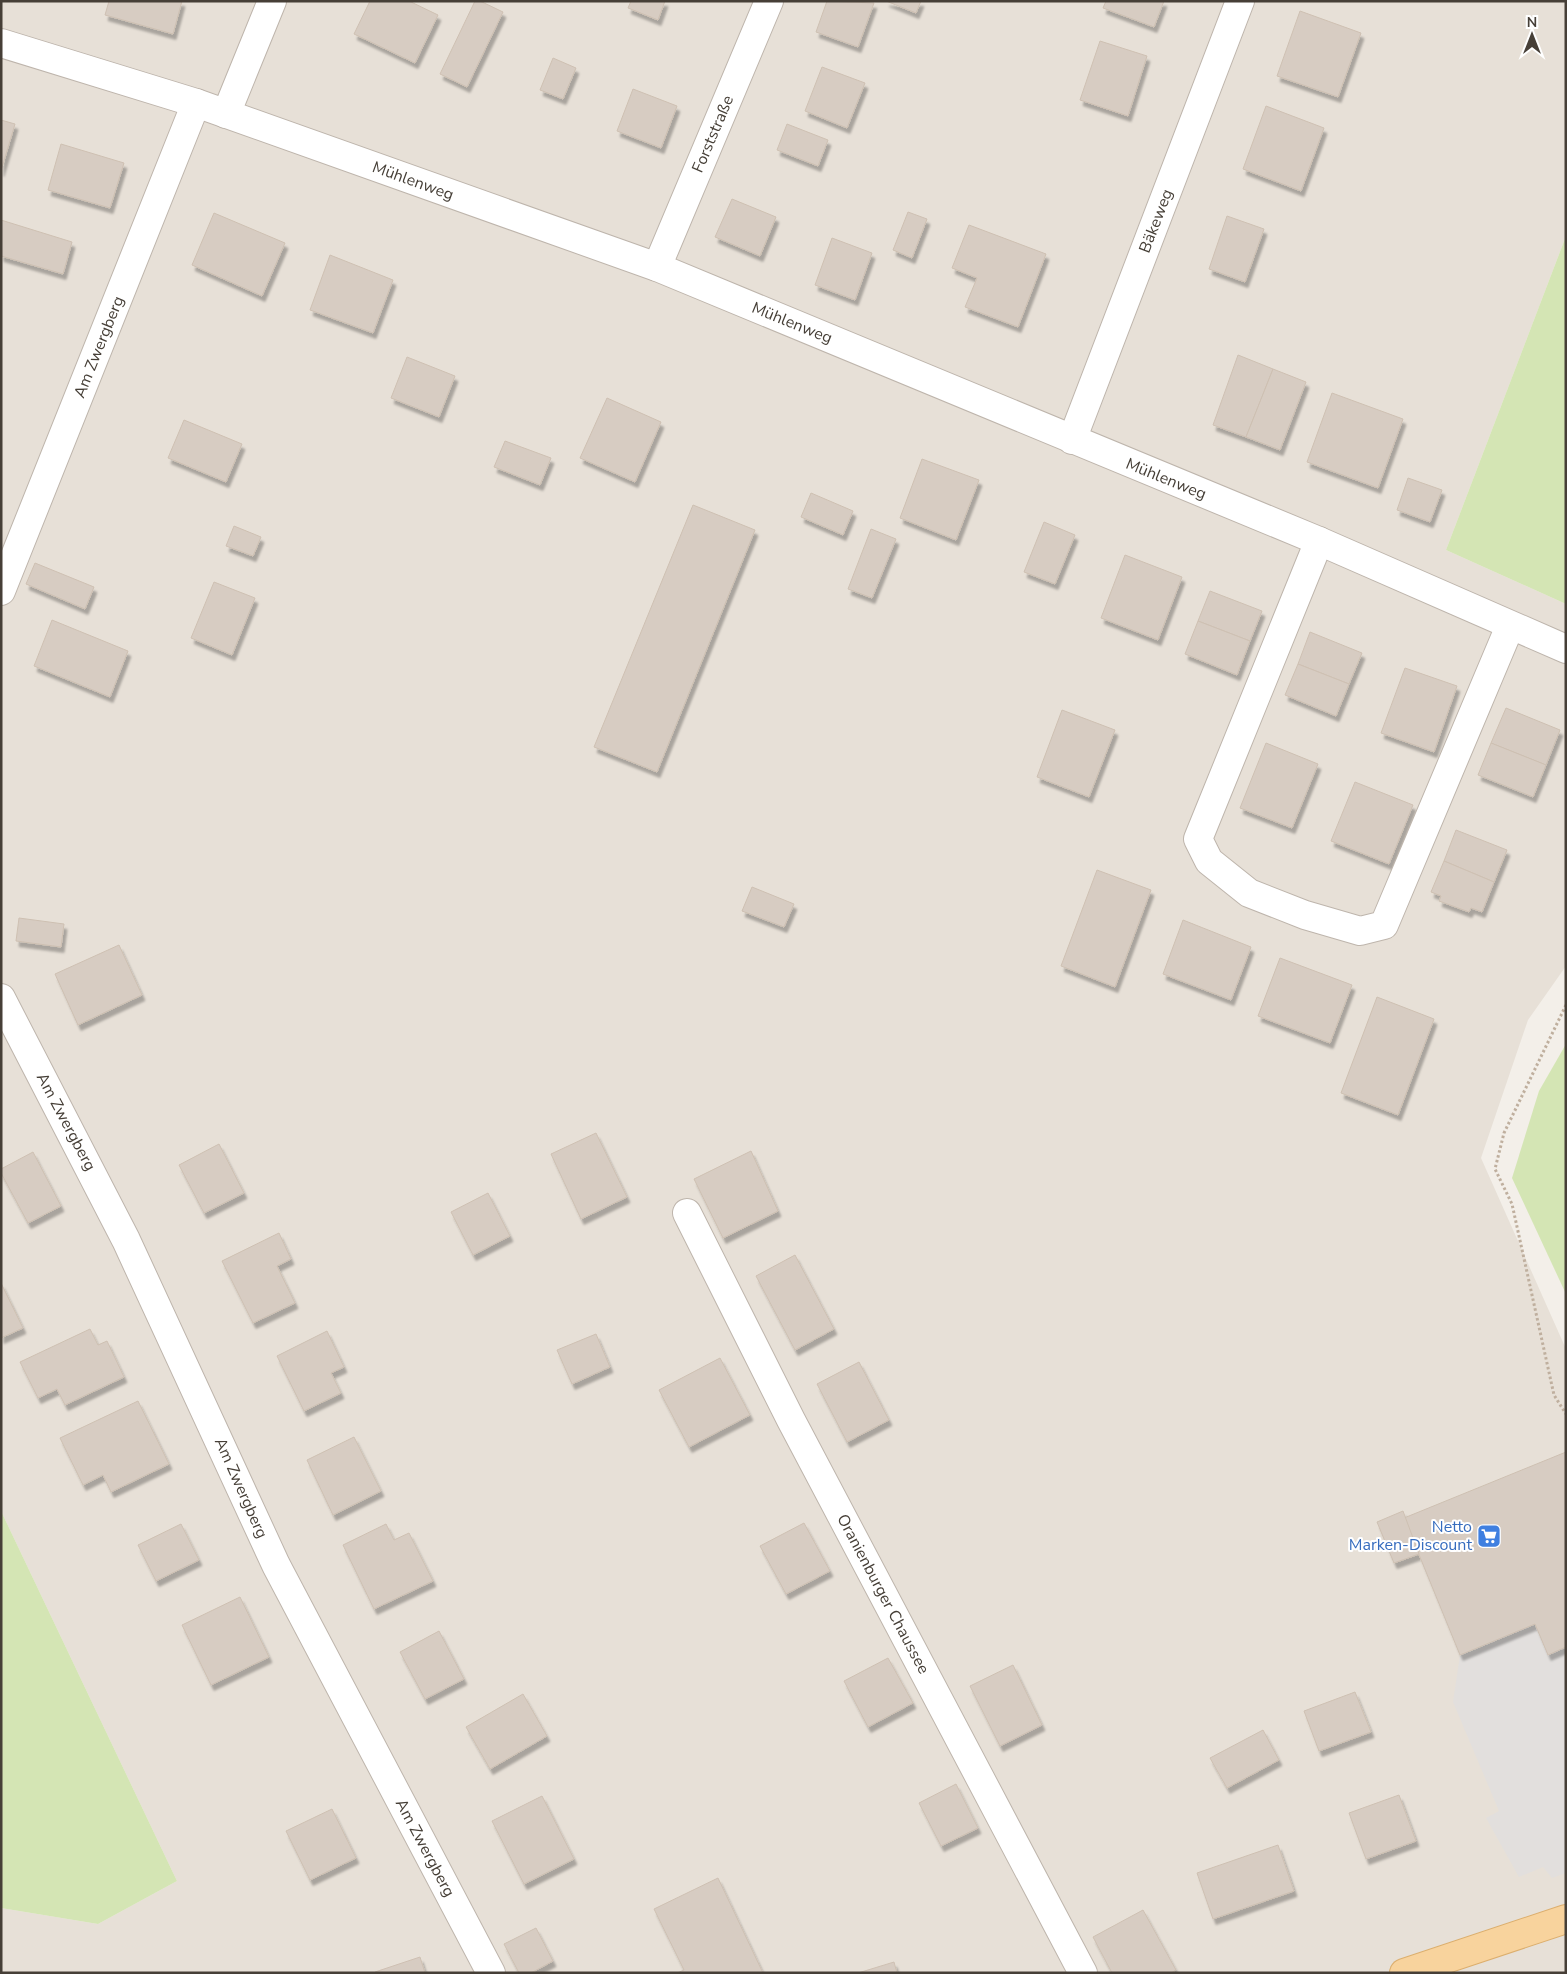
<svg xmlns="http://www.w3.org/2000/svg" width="1567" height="1974" viewBox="0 0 1567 1974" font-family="'Nunito Sans',sans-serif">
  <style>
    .residential { fill: #e7e0d7 }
    .green { fill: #d4e5b4 }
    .parking { fill: #e2dfdd }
    .building { fill: #d7ccc2; stroke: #cec0b2; filter: url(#shadow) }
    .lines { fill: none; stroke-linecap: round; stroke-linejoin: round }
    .minor-casing { stroke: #beb5ac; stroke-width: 30 }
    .major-casing { stroke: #dcae6d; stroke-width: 30 }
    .path { stroke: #bfaf9e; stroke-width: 3; stroke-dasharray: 2.5 2.5; stroke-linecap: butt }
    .minor { stroke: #fff; stroke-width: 28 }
    .major { stroke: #f8d39d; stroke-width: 28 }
    .labels { text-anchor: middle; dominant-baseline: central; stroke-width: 4; stroke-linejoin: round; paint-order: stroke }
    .street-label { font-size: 16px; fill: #463f37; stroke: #fff }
    .shop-label { font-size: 16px; fill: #366cbe; stroke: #fff; text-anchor: end }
  </style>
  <defs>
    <filter id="shadow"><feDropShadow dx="3" dy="5.5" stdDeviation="1" flood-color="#0004"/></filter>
  </defs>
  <rect width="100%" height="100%" fill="#f3efe9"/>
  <path class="residential" d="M1,1H1566V236L1446,550L1566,604V966L1528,1020L1481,1158L1566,1349V1973H1V1908L98,1924L177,1881L1,1511Z"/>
  <g class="green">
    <path d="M1566,236V604L1446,550Z"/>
    <path d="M1566,1044V1294L1512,1178L1539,1091Z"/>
    <path d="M1,1511L177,1881L98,1924L1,1908Z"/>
  </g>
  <path class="parking" d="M1535,1624L1548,1654L1566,1647V1873L1552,1878L1543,1867L1519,1877L1486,1818L1499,1811L1453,1702L1460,1655Z"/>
  <g class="building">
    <path d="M109,1H182L173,34L105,15Z"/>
    <path d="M370,1H409L438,15L415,63L354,34Z"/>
    <path d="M475,1H480L503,12L467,87L440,74Z"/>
    <path d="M631,1H665L658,20L628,8Z"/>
    <path d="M827,1L874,3L858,47L816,32Z"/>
    <path d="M886,1H921L916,13Z"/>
    <path d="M1106,1H1164L1154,27L1103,8Z"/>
    <path d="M1300,11L1361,33L1338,97L1277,76Z"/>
    <path d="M1100,41L1147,56L1128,116L1080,100Z"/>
    <path d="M553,58L576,68L563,99L540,90Z"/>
    <path d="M822,67L865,83L847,128L805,111Z"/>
    <path d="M633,89L677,106L661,148L617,131Z"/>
    <path d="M1266,106L1324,128L1301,191L1243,169Z"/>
    <path d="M1,120L15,124L1,171Z"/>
    <path d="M787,124L828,140L818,166L777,150Z"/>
    <path d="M61,144L124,163L110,208L48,190Z"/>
    <path d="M732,199L776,217L760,256L715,237Z"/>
    <path d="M908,212L927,219L912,258L893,250Z"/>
    <path d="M214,213L285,243L262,296L192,265Z"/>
    <path d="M1227,216L1264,229L1245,282L1209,269Z"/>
    <path d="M1,220L72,242L63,274L1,256Z"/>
    <path d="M969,225L1046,254L1018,327L965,307L977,278L952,268Z"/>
    <path d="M832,238L872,253L855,300L815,285Z"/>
    <path d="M330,255L393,280L373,333L310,310Z"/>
    <path d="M1238,355L1273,369L1246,437L1213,425Z"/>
    <path d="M407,357L455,376L439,417L391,398Z"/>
    <path d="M1273,369L1306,382L1280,450L1246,437Z"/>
    <path d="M1332,393L1403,419L1378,488L1307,462Z"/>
    <path d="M607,398L661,422L635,482L580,458Z"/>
    <path d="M184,420L242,444L226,482L168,458Z"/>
    <path d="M505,441L551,458L540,485L494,467Z"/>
    <path d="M922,459L979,480L956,540L900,518Z"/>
    <path d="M1408,478L1442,490L1430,522L1397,510Z"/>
    <path d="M811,493L853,511L843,535L801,517Z"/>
    <path d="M693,505L755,530L657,772L594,747Z"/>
    <path d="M1044,522L1075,535L1055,584L1024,572Z"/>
    <path d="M234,526L261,537L253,556L226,546Z"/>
    <path d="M871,529L896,539L872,598L848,589Z"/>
    <path d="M1125,555L1182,577L1158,640L1101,618Z"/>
    <path d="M35,563L94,587L85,609L26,584Z"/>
    <path d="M214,582L255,598L232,655L191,638Z"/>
    <path d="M1210,591L1262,611L1250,641L1198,621Z"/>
    <path d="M52,620L128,651L110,697L34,666Z"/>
    <path d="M1198,621L1250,641L1237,675L1185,654Z"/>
    <path d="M1310,632L1362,653L1349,684L1298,664Z"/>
    <path d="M1298,664L1349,684L1336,716L1285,695Z"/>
    <path d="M1405,668L1457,686L1434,752L1381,733Z"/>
    <path d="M1506,708L1560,730L1546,765L1491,743Z"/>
    <path d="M1062,710L1115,730L1089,797L1037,777Z"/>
    <path d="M1266,743L1318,764L1292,828L1240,808Z"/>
    <path d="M1491,743L1546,765L1533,797L1478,775Z"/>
    <path d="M1355,782L1413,805L1389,864L1331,841Z"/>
    <path d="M1456,830L1507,850L1494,882L1444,861Z"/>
    <path d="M1444,861L1494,882L1482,912L1471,908L1469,912L1439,901L1441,896L1431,892Z"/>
    <path d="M1097,870L1151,890L1115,987L1061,966Z"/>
    <path d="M752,887L794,904L784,927L742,911Z"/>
    <path d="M19,918L64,924L61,947L16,941Z"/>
    <path d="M1183,920L1251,947L1231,1000L1163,974Z"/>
    <path d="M119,945L142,995L78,1025L55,974Z"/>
    <path d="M1280,958L1352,985L1330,1043L1258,1016Z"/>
    <path d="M1377,997L1434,1019L1398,1115L1341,1093Z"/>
    <path d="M596,1133L627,1197L581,1219L551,1154Z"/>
    <path d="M219,1144L244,1193L204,1213L179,1165Z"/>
    <path d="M751,1151L778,1211L723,1238L694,1179Z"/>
    <path d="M33,1152L61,1206L28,1223L1,1173V1169Z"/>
    <path d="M488,1193L510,1236L473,1255L451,1212Z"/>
    <path d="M279,1233L291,1259L277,1266L295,1303L253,1323L222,1261Z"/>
    <path d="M795,1255L834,1329L795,1350L756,1276Z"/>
    <path d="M1,1283L23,1328L1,1338Z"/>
    <path d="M90,1329L98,1345L107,1341L124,1377L65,1405L57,1389L38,1398L20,1362Z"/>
    <path d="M327,1331L344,1367L331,1373L341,1393L304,1411L277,1356Z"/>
    <path d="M596,1334L610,1367L572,1384L557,1350Z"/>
    <path d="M720,1358L750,1415L689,1447L659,1390Z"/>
    <path d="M859,1362L889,1420L847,1442L817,1384Z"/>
    <path d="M138,1401L169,1464L111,1492L103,1475L83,1485L60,1438Z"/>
    <path d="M354,1437L381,1491L333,1515L307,1460Z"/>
    <path d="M1566,1452V1647L1548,1655L1535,1624L1460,1655L1404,1518Z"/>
    <path d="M1403,1511L1419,1554L1394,1563L1377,1522Z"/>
    <path d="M804,1523L830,1571L786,1594L760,1546Z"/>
    <path d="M181,1524L199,1560L156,1581L138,1545Z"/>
    <path d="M386,1524L394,1540L409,1533L433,1581L374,1609L343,1545Z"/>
    <path d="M240,1597L269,1657L211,1685L182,1625Z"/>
    <path d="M439,1631L464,1679L425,1699L400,1652Z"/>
    <path d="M888,1658L913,1703L868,1727L844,1681Z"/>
    <path d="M1013,1665L1042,1725L1000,1746L970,1686Z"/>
    <path d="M1355,1692L1371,1732L1319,1751L1304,1711Z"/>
    <path d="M523,1694L547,1736L490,1769L466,1727Z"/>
    <path d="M1263,1730L1279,1760L1227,1788L1210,1758Z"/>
    <path d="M956,1784L978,1828L941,1846L919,1803Z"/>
    <path d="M1399,1795L1416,1841L1366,1859L1349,1813Z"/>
    <path d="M542,1796L574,1859L524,1884L492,1821Z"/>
    <path d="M332,1809L356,1858L310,1880L286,1831Z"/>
    <path d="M1278,1845L1294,1891L1213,1919L1197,1873Z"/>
    <path d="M718,1878L763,1973H677L684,1970L654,1909Z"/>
    <path d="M1143,1910L1176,1970L1171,1973H1112L1093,1937Z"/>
    <path d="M536,1928L553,1961L531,1973H519L504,1944Z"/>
    <path d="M420,1957L425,1973H375V1972Z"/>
    <path d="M894,1962L897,1973H858Z"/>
  </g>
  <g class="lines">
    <g class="minor-casing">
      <g id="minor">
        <path d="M1,43L196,103L657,267L1319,541L1566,649"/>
        <path d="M226,114L272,1"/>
        <path d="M657,267L769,1"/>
        <path d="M1072,440L1240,1"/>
        <path d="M1319,541L1198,839L1209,861L1249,893L1305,915L1360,931L1384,925L1510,626"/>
        <path d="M1,591L196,103"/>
        <path d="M1,998L126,1240L276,1565L491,1973"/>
        <path d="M687,1213L791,1420L1083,1973"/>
      </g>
    </g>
    <g class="major-casing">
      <path id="major" d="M1404,1973L1566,1919"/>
    </g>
    <path class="path" d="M1566,1005L1504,1133L1495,1169L1512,1204L1554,1395L1566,1414"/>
    <use href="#minor" class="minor"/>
    <use href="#major" class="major"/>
  </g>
  <defs>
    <g id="supermarket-square" transform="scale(1.25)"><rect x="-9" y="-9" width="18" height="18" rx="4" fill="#3f7fe0" stroke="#fff"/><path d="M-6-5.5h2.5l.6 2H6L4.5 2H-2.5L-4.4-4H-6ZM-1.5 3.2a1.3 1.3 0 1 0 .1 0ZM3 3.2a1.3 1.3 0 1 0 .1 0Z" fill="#fff"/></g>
  </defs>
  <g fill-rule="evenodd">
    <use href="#supermarket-square" x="1489" y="1536"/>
  </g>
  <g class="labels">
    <g class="street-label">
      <text transform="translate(713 134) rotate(-67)">Forststraße</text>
      <text transform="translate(413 181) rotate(20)">Mühlenweg</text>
      <text transform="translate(1156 221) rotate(-69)">Bäkeweg</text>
      <text transform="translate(792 323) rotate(22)">Mühlenweg</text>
      <text transform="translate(99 347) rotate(-68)">Am Zwergberg</text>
      <text transform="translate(1166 479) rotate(22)">Mühlenweg</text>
      <text transform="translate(66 1122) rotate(62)">Am Zwergberg</text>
      <text transform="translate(241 1488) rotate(66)">Am Zwergberg</text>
      <text transform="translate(883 1594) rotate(62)">Oranienburger Chaussee</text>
      <text transform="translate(425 1848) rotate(62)">Am Zwergberg</text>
    </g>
    <g class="shop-label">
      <text x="1472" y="1527">Netto<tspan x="1472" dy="18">Marken-Discount</tspan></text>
    </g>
  </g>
  <rect width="1567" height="1974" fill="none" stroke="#463f37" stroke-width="5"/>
  <g transform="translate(1532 35)" stroke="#ffffff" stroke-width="4" paint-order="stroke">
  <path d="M0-4L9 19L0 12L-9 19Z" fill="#463f37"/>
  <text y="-8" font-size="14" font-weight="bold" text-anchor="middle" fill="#463f37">N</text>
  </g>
</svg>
